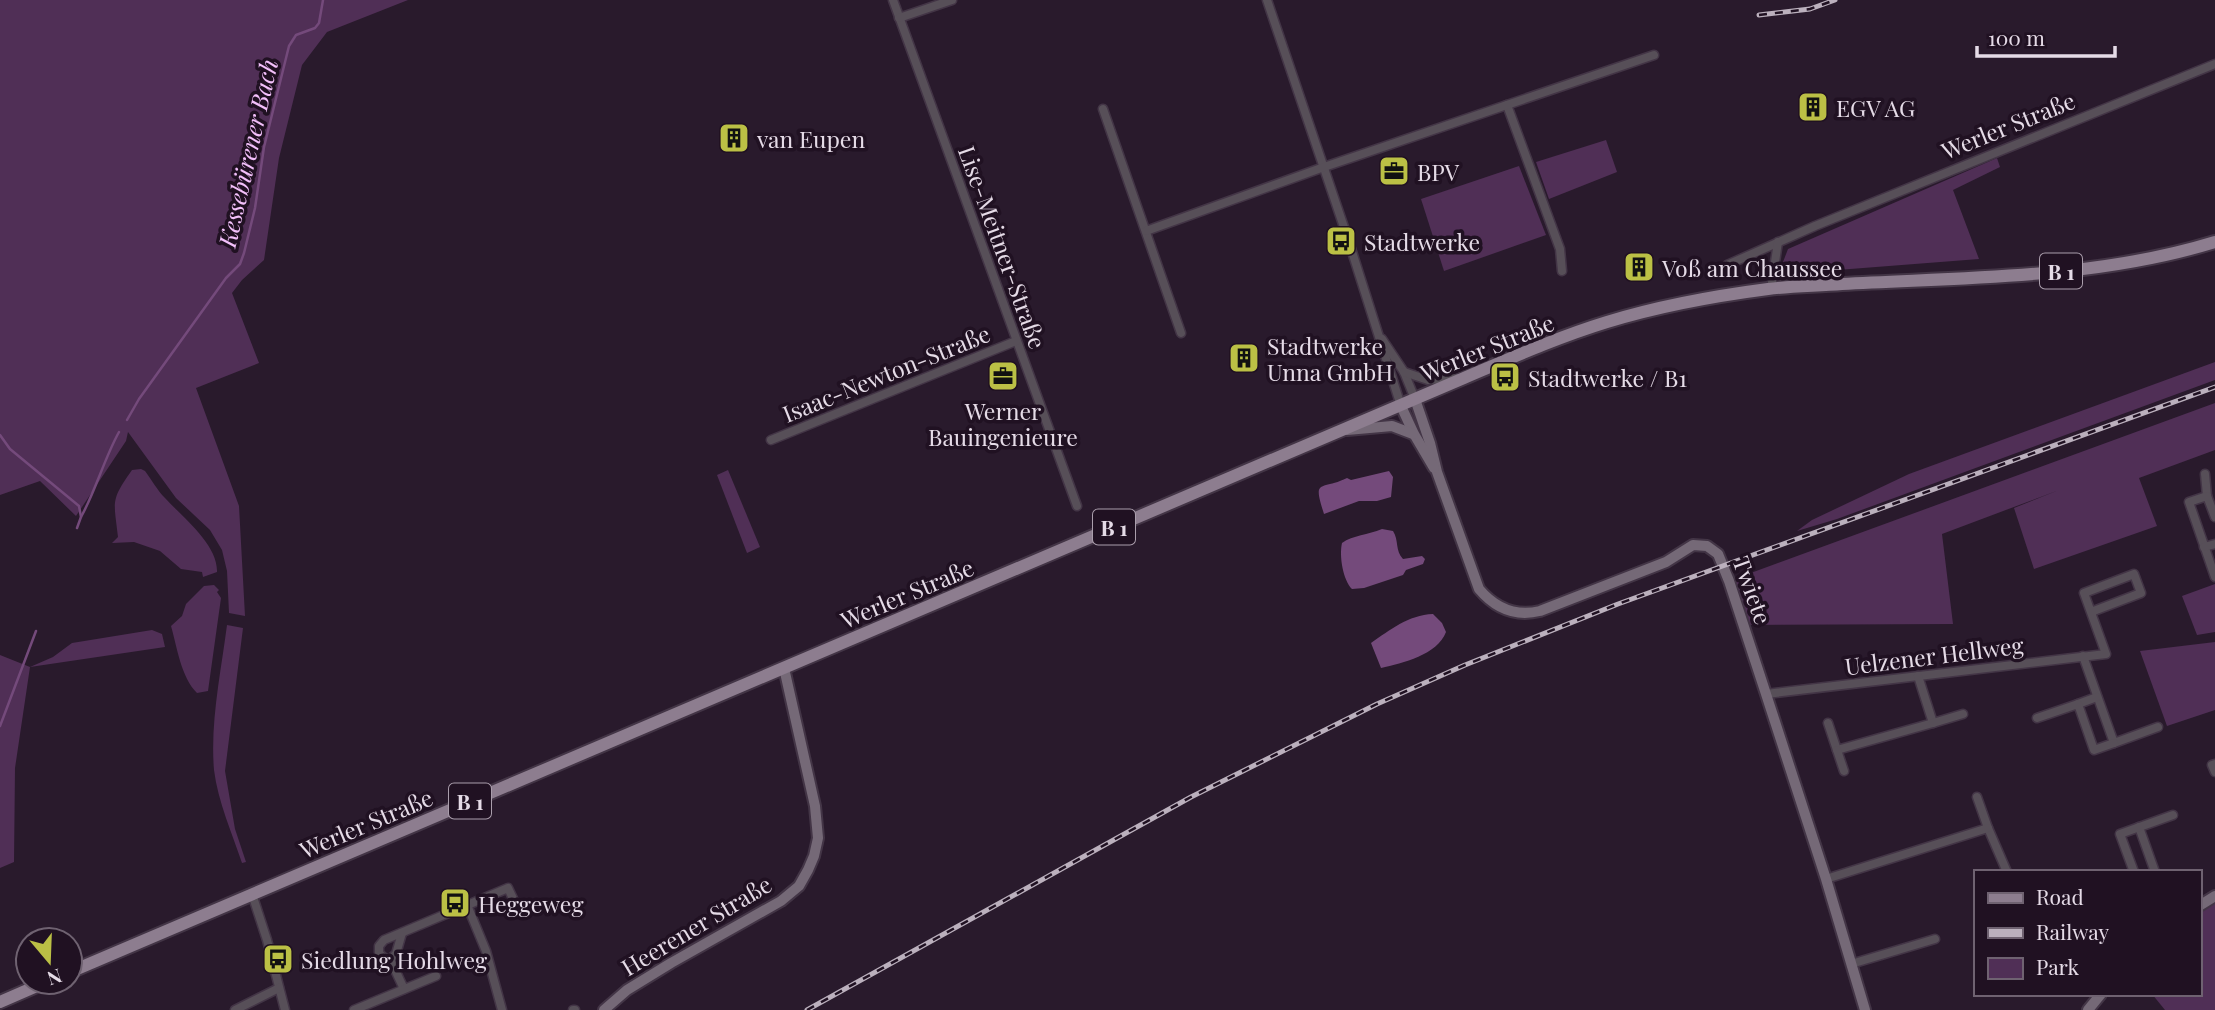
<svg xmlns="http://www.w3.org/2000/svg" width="2215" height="1010" viewBox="0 0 2215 1010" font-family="'Playfair Display',serif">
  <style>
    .green { fill: #502f56 }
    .water { fill: #744a7b }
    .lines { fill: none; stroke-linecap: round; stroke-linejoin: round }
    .stream { stroke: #744a7b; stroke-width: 2.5 }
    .street-casing { stroke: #433546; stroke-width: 11 }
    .secondary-casing { stroke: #433546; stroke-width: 14 }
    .primary-casing { stroke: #433546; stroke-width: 16 }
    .street { stroke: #574f58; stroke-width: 8 }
    .secondary { stroke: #756977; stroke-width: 10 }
    .primary { stroke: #8d7d8f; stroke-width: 12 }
    .rail-casing { stroke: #bbb0bd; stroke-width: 5 }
    .rail { stroke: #201122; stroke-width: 2.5; stroke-dasharray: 8; stroke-linecap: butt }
    .labels { text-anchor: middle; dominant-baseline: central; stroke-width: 7; stroke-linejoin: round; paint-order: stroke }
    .shield { fill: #201122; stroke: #aa9eac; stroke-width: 2 }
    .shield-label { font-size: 21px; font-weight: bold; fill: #e5dbe7 }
    .poi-label { font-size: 23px; fill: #e5dbe7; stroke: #201122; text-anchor: start }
    .street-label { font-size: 23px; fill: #e5dbe7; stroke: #201122 }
    .water-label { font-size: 24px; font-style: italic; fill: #f3c0fb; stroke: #201122 }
  </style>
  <rect width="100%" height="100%" fill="#291a2c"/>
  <g class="green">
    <path d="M0,0H408L327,32L302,65L279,158L264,260L242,280L232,293L259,363L196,388L239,506L245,616L229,613L227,571L222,550L210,530L176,498L128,432L126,441L76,516L40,481L0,495Z"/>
    <path d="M1606,140L1617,172L1549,199L1536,162Z"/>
    <path d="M1997,158L2000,167L1953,190L1979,259L1786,274L1783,262L1788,249Z"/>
    <path d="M1519,166L1546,235L1444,271L1421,199Z"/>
    <path d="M2215,362V380L1837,519L1797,531L1812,520L1909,474Z"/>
    <path d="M2215,403V450L2139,478L2157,526L2034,569L2014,508L2059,490L1942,534L1953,624L1743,625L1729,581Z"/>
    <path d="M141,469L145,471C152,480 157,490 165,498C182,517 218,544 217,572L203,577L202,572L181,569L160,551L134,542L112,543L118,537C114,501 110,501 132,470Z"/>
    <path d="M728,470L760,547L747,553L717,475Z"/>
    <path d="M2215,584V632L2197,635L2182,596Z"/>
    <path d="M214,585L219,590L217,592L221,598L208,691L197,693C181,677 177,647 171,626L182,616L186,604L204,586Z"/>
    <path d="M227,625L243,628L225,771L235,829L246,862L242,863C232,833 218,802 214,770C210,722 221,672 227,625Z"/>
    <path d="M152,630L162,634L165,647L30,667L15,768L14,862L0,868V655L30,667L53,657L72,643Z"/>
    <path d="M2215,642V710L2167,726L2140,651Z"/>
    <path d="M2215,896V1010H2165L2152,994H2199V906Z"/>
  </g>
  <g class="water">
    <path d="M1389,471L1393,477L1391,497L1377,501H1359L1324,514C1312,477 1321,491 1347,478L1351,480Z"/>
    <path d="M1382,529L1393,531C1399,540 1395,551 1403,559L1422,556L1425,559L1423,564L1406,570L1403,575L1364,588L1352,589C1343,580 1339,556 1342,543C1353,535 1368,535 1382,529Z"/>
    <path d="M1433,614L1442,623L1446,632C1437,655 1403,663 1381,668L1371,643C1390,630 1408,615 1433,614Z"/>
  </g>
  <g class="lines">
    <g class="stream">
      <path d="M127,420L139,399L226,278L240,264L244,253L255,208L264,147L289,46L296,35L315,28L319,23L323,0"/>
      <path d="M0,435L10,449L79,506L81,517L77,528"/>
      <path d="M81,517C96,490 104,459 119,432"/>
      <path d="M0,726L36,631"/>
    </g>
    <g class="street-casing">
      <g id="street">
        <path d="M893,0L1077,506"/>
        <path d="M1267,0L1348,239L1401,406"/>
        <path d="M899,18L952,0"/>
        <path d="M1507,105L1560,249L1562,271"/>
        <path d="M1103,109L1181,333"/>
        <path d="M1146,231L1324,167L1654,55"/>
        <path d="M1727,265L1815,226L2215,64"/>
        <path d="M1771,289L1778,242"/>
        <path d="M1382,339L1404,372L1415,399"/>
        <path d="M1404,372L1428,380L1459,378"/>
        <path d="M771,440L1016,341"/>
        <path d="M2205,474L2207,496"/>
        <path d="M2215,517L2207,496L2189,502L2215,577"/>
        <path d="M2204,547L2215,544"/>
        <path d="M2083,656L2114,743L2158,727"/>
        <path d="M1766,694L2106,654L2084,593L2134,574L2141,593L2091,612"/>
        <path d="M2078,704L2097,697"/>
        <path d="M2037,718L2078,704L2094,750L2114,743"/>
        <path d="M1828,723L1837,750L1933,723L1918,676"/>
        <path d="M1933,723L1963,714"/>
        <path d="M1837,750L1844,771"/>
        <path d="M2215,764L2212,765L2215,772"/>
        <path d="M1977,797L1988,828L2007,872"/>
        <path d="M2139,827L2155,872"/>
        <path d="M2134,872L2120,834L2173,815"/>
        <path d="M1826,879L1988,828"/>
        <path d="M252,894L267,940L285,1010"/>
        <path d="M467,905L486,951L502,1010"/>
        <path d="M390,959L396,954L402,933"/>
        <path d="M1851,964L1935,939"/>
        <path d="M404,989L390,959L384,958L379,953V946L384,940L508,888L517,907"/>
        <path d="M235,1010L279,988"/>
        <path d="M354,1010L436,976"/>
        <path d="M573,1010H575"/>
      </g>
    </g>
    <g class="secondary-casing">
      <g id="secondary">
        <path d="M1415,399L1430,443L1437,472L1479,589C1495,608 1515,617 1540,611L1666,562L1693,545L1707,546L1718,554L1729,581L1766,694L1826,879L1865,1010"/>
        <path d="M1401,406L1414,434L1434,468"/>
        <path d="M1347,430L1392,426L1413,434"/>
        <path d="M2199,906L2215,896"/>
        <path d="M604,1010L627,990L671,963L781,901L799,886L808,870L814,856L818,838L815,806L784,668"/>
        <path d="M2088,1010L2101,994"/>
      </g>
    </g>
    <g class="primary-casing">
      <g id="primary">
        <path d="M70,972L1464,378C1511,358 1558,337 1607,322C1659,306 1714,296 1768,289C1792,286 1818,286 1842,284C1967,277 2095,279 2215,242"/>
        <path d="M0,1002L46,982"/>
      </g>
    </g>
    <use href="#street" class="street"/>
    <use href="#secondary" class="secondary"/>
    <use href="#primary" class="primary"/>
    <g class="rail-casing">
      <g id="rail">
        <path d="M1759,15L1810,9L1835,0"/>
        <path d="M807,1010L1191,797L1377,704L1465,665L1618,604L2215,387"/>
      </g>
    </g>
    <use href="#rail" class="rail"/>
  </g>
  <defs>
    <g id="building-square" transform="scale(1.575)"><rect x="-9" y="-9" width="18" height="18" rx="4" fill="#bbc045" stroke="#201122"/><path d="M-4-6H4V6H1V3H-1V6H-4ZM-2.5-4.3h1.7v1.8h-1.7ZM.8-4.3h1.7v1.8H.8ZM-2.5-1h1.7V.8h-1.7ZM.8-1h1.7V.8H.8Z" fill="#111"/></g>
    <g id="office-square" transform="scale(1.575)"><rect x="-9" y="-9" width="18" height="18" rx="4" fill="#bbc045" stroke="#201122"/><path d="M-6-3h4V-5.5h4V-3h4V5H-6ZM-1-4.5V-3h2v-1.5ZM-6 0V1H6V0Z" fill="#111"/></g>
    <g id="bus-square" transform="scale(1.575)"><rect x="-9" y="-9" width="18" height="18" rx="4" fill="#bbc045" stroke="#201122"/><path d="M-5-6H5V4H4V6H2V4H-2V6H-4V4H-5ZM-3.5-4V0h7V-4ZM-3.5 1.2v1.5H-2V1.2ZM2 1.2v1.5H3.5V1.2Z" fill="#111"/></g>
  </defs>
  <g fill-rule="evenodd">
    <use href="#building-square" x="1813" y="107"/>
    <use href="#building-square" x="734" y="138"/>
    <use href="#office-square" x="1394" y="171"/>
    <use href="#bus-square" x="1341" y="241"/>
    <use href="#building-square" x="1639" y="267"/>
    <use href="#building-square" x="1244" y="358"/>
    <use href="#office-square" x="1003" y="376"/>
    <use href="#bus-square" x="1505" y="377"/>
    <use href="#bus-square" x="455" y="903"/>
    <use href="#bus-square" x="278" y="959"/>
  </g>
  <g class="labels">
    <g class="shield">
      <rect x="2040" y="253.5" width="42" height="35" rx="5"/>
      <rect x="1093" y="509.5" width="42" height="35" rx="5"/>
      <rect x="449" y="783.5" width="42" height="35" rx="5"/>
    </g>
    <g class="shield-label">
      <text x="2061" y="271">B 1</text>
      <text x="1114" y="527">B 1</text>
      <text x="470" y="801">B 1</text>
    </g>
    <g class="poi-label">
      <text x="1836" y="107">EGV AG</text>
      <text x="757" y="138">van Eupen</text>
      <text x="1417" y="171">BPV</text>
      <text x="1364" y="241">Stadtwerke</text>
      <text x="1662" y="267">Voß am Chaussee</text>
      <text x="1267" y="345">Stadtwerke<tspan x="1267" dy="26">Unna GmbH</tspan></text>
      <text x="1528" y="377">Stadtwerke / B1</text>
      <text x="1003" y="410" text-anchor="middle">Werner<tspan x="1003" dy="26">Bauingenieure</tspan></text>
      <text x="478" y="903">Heggeweg</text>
      <text x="301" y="959">Siedlung Hohlweg</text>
    </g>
    <g class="street-label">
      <text transform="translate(2008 125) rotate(-22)">Werler Straße</text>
      <text transform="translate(1003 247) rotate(70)">Lise-Meitner-Straße</text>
      <text transform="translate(1487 347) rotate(-22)">Werler Straße</text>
      <text transform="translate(886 373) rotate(-22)">Isaac-Newton-Straße</text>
      <text transform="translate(1753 590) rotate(70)">Twiete</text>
      <text transform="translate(907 593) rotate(-23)">Werler Straße</text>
      <text transform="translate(1934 655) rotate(-7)">Uelzener Hellweg</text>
      <text transform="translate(366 823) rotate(-23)">Werler Straße</text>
      <text transform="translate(696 925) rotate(-31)">Heerener Straße</text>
    </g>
    <g class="water-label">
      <text transform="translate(247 153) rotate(-77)">Kessebürener Bach</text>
    </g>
  </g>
  <rect x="1974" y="870" width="228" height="126" fill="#201122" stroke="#6f6271" stroke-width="2"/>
  <rect x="1988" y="893" width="35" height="10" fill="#8d7d8f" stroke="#6f6271" stroke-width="2"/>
  <text x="2036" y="905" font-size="21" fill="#e5dbe7">Road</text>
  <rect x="1988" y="928" width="35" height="10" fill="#bbb0bd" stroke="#6f6271" stroke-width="2"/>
  <text x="2036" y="940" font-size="21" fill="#e5dbe7">Railway</text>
  <rect x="1988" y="958" width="35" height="21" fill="#502f56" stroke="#6f6271" stroke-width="2"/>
  <text x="2036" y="975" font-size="21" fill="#e5dbe7">Park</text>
  <g transform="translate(49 961) rotate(161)"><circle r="33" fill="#201122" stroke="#6f6271" stroke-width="2"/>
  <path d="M0-5L12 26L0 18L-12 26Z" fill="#bbc045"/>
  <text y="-10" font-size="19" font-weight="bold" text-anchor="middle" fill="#e5dbe7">N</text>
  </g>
  <path d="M1977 46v10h138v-10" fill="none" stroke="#e5dbe7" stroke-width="3.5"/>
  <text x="1988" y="46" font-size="21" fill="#e5dbe7" stroke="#201122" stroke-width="5" paint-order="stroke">100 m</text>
</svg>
